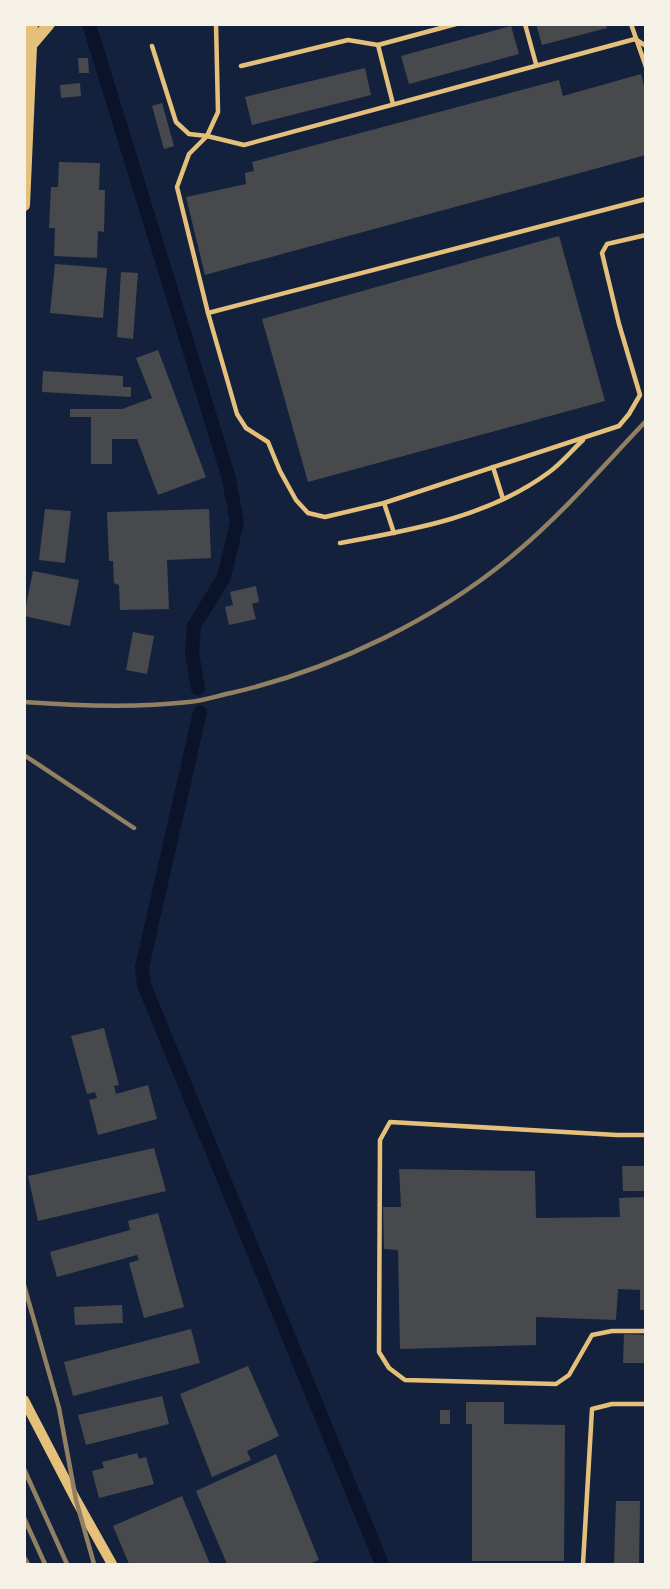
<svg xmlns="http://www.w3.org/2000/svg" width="670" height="1589" viewBox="0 0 670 1589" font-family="Lato,sans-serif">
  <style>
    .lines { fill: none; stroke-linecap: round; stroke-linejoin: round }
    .canal { stroke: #0b132b; stroke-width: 14 }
    .building { fill: #48494c }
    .service { stroke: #e5c07b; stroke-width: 4.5 }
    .tertiary { stroke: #e5c07b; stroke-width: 10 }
    .secondary { stroke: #e5c07b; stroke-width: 12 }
    .rail { stroke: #918062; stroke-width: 4.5 }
  </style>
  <rect width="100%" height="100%" fill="#14213d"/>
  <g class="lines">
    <g class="canal">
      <path d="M89,24L228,475L237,522L224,577L194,626L192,653L198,688"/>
      <path d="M200,712L142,967L144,985L382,1564"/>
    </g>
  </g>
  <g class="building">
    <path d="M536,24H606L607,28L542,45Z"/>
    <path d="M511,26L519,54L409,84L401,56Z"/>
    <path d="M78,58H88L89,73H79Z"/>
    <path d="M365,68L371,95L252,125L245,97Z"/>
    <path d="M641,74L646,93V155L205,275L186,197L246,184L245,173L254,171L252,162L559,80L563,96Z"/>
    <path d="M80,83L81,96L61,98L60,85Z"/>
    <path d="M162,103L174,146L164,149L152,106Z"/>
    <path d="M59,162L100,163L99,190H105L104,232L98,231L97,258L54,256L55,228H49L51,187H58Z"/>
    <path d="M559,236L605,401L308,482L262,319Z"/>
    <path d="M55,264L107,268L103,318L50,313Z"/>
    <path d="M121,272L138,273L133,339L117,337Z"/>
    <path d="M158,350L206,477L158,495L137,439H112V464H91V417H70V409H122L152,398L136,358Z"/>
    <path d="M43,371L123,376V387H131V397L42,392Z"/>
    <path d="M45,509L71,511L65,563L39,560Z"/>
    <path d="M209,509L211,558L167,560L169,609L120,610L119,585L114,583L113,561H109L107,512Z"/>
    <path d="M33,571L79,580L70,626L24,616Z"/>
    <path d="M256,586L259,602L252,604L256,619L229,625L225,607L233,605L230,592Z"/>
    <path d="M133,632L154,636L147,674L126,670Z"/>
    <path d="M104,1028L119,1085L114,1086L116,1094L148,1085L157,1119L98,1135L89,1100L97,1098L95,1092L87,1094L71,1036Z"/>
    <path d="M154,1148L166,1191L38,1221L28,1176Z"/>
    <path d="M622,1166H646V1191H623Z"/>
    <path d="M399,1169L535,1171L536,1218L620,1217L619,1198L646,1197V1310H640V1290L618,1289L616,1320L536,1317V1345L400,1349L398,1250L384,1249L383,1207H401Z"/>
    <path d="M158,1213L184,1307L144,1318L129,1263L139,1260L137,1255L57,1277L50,1252L130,1230L128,1221Z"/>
    <path d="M122,1305L123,1323L75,1325L74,1307Z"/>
    <path d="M191,1329L200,1363L73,1396L64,1362Z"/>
    <path d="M624,1334L646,1335V1363H623Z"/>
    <path d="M248,1366L279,1436L247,1451L251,1460L212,1477L180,1394Z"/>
    <path d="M162,1396L169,1424L86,1445L78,1415Z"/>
    <path d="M466,1402H504V1424L565,1425L564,1561H472V1424H466Z"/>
    <rect x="440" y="1410" width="10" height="14"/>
    <path d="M137,1453L139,1459L146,1457L154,1484L99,1498L92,1471L104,1468L102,1462Z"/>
    <path d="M276,1454L319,1560L309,1564H227L196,1491Z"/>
    <path d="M182,1496L210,1564H129L113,1526Z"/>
    <path d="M616,1501H640L639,1564H614Z"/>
  </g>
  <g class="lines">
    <g class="service">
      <path d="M216,24L218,112L207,136L189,154L177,187L208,313L237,414L246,428L268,442L280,471L296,500L308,513L325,517L384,503L619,426L629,414L640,395L619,324L602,253L607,244L646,235"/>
      <path d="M525,24L536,64"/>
      <path d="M631,24L646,67"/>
      <path d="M378,45L393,104"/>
      <path d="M152,46L176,122L189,134L207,136L244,145L635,39L646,46"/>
      <path d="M241,66L348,40L378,45L456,24"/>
      <path d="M208,313L646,199"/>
      <path d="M493,467L503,499"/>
      <path d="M384,503L394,533"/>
      <path d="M340,543C412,530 488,517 548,473C561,464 572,450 583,440"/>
      <path d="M646,1135H617L390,1122L380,1140L379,1352L389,1368L405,1380L556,1384L569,1375L592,1335L612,1331H646"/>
      <path d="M583,1564L592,1409L612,1404H646"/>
    </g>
    <path class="tertiary" d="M24,1400L76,1500L112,1564"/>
    <g class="secondary">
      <path d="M33,43L49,24"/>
      <path d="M24,205L32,24"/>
    </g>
    <g class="rail">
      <path d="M24,702C79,706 135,708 189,702C203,701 217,696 231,693C332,670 440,618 519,550C565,511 604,465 646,421"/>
      <path d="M24,755L134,828"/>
      <path d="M24,1285L59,1408L76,1500L94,1564"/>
      <path d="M24,1469L67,1564"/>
      <path d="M24,1518L45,1564"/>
      <path d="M24,1557L28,1564"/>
    </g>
  </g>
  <rect width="670" height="1589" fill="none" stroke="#f6f1e7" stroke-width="52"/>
</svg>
